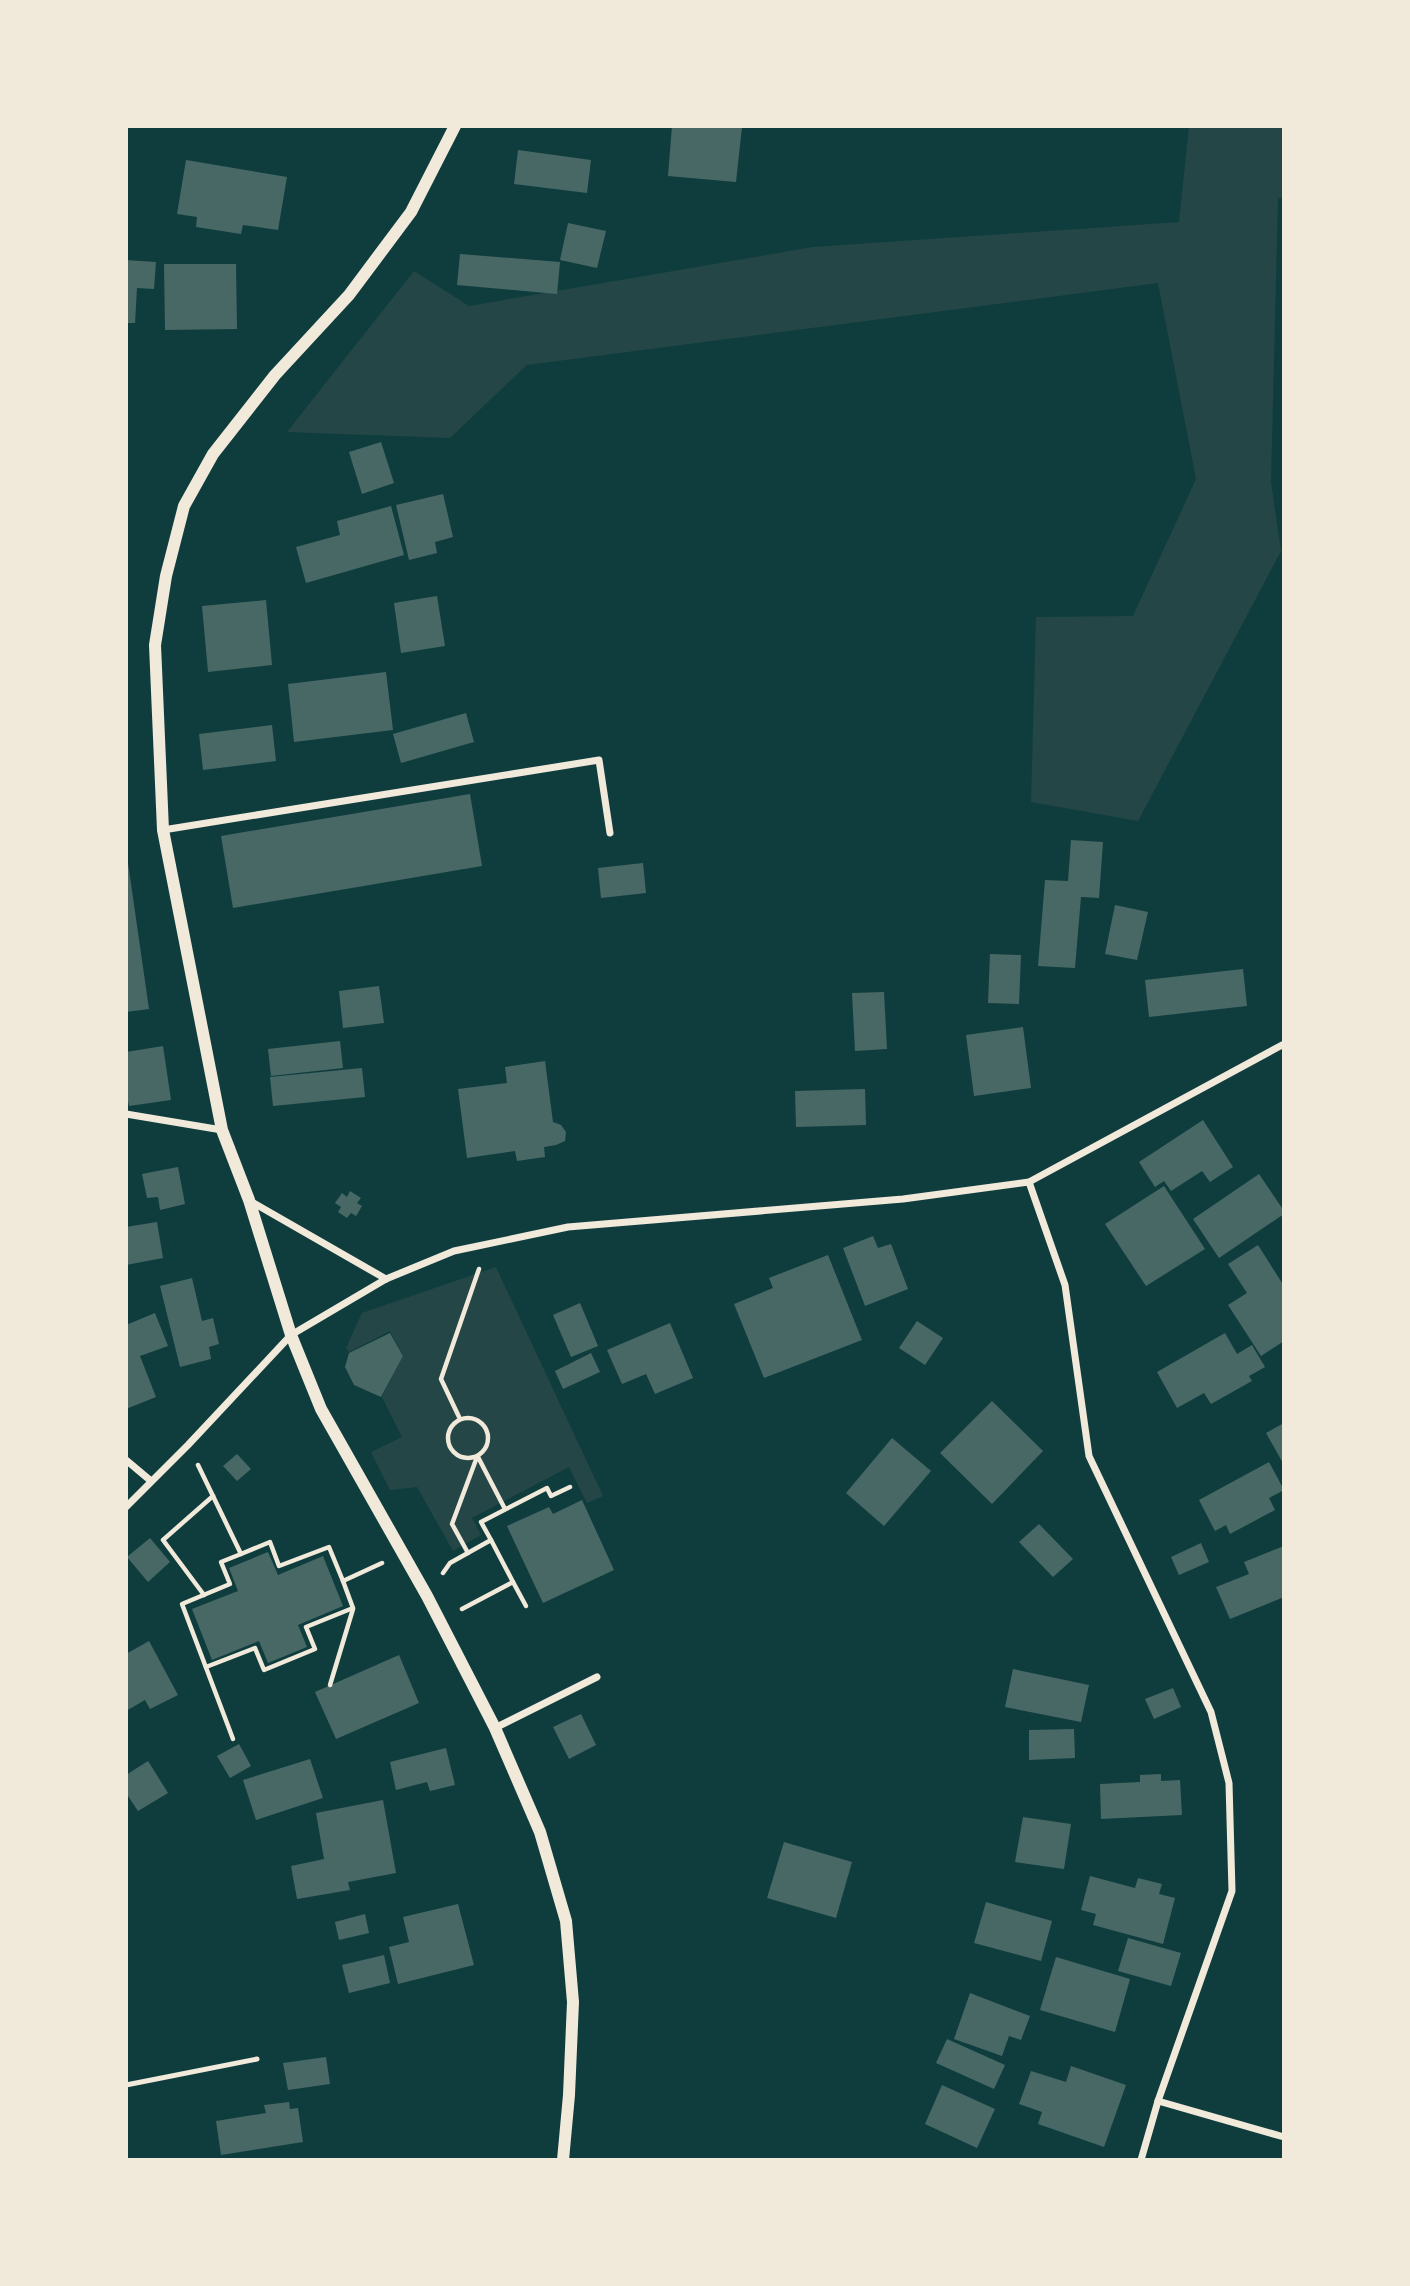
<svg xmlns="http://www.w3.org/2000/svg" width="1410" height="2286" viewBox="0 0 1410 2286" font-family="'PT Sans Narrow',sans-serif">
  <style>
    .green { fill: #244646 }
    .building { fill: #486865 }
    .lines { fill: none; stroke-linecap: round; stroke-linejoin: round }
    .path { stroke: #f1e9da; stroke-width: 4.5 }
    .service { stroke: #f1e9da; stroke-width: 5 }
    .minor { stroke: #f1e9da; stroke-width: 7 }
    .tertiary { stroke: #f1e9da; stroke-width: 12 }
  </style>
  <rect width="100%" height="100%" fill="#0f3d3e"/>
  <g class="green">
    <path d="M1189,126H1284V198H1278L1271,482L1281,551L1138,821L1031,802L1036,617L1133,616L1196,479L1158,283L527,365L450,438L287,432L414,271L469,306L813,247L1179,222Z"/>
    <path d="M496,1267L603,1496L587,1503L569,1467L472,1518L481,1535L453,1551L417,1487L390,1490L371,1452L402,1437L382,1397L403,1355L390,1331L349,1352L346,1348L362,1313Z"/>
  </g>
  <g class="building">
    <path d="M672,126L742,127L736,182L668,176Z"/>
    <path d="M518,150L591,160L587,193L514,184Z"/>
    <path d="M186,160L287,177L278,230L243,225L241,234L196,227L197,217L177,214Z"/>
    <path d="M568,223L606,231L597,268L560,260Z"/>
    <path d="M460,254L560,262L557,294L457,285Z"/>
    <path d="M126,260L156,262L154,289L137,288L135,323H126Z"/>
    <path d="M164,264H236L237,329L165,330Z"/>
    <path d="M381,442L394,483L362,494L349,452Z"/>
    <path d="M443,494L453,537L435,542L437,553L409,560L396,505Z"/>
    <path d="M391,506L404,555L306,583L296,547L340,535L337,521Z"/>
    <path d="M437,596L445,646L401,653L394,603Z"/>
    <path d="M266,600L272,665L208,672L202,606Z"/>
    <path d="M386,672L393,730L294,742L288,684Z"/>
    <path d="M466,713L474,742L401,763L393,734Z"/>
    <path d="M272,725L276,761L203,770L199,734Z"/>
    <path d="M470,794L482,866L233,908L221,836Z"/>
    <path d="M1071,840L1103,842L1099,898L1081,897L1075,968L1038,966L1045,880L1068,881Z"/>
    <path d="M126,849L149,1009L126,1012Z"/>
    <path d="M643,863L646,893L601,898L598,868Z"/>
    <path d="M1115,905L1148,912L1137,960L1105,954Z"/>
    <path d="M990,954L1021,955L1019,1004L988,1003Z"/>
    <path d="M1243,969L1247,1006L1149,1017L1145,980Z"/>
    <path d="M379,986L384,1023L343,1028L339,991Z"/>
    <path d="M884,992L887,1049L855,1051L852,993Z"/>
    <path d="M1023,1027L1031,1088L974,1096L966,1035Z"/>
    <path d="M340,1041L343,1068L271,1076L268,1049Z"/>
    <path d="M163,1046L171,1100L129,1106L126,1091V1052Z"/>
    <path d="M545,1061L553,1122L561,1125L566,1132L565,1141L556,1145L544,1147L545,1157L517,1161L515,1151L467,1158L458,1089L507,1083L505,1067Z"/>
    <path d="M362,1068L365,1097L273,1106L270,1077Z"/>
    <path d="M865,1089L866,1125L796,1127L795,1091Z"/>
    <path d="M1203,1120L1233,1167L1210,1182L1202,1171L1171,1191L1164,1181L1155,1187L1139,1162Z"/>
    <path d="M178,1167L185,1204L160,1210L158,1197L147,1198L142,1174Z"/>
    <path d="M1259,1174L1284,1211V1214L1219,1258L1193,1219Z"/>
    <path d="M1164,1186L1205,1249L1146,1286L1105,1224Z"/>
    <path d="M350,1191L361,1198L357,1203L362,1206L356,1216L351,1213L347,1218L338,1212L341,1207L335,1203L342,1193L347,1197Z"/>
    <path d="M157,1222L163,1258L126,1265V1227Z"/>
    <path d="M873,1236L878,1248L891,1244L908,1289L865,1306L843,1248Z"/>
    <path d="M1258,1245L1284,1286V1341L1261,1356L1228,1305L1247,1293L1228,1264Z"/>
    <path d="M828,1255L862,1340L764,1378L734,1304L773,1288L769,1278Z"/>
    <path d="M192,1278L202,1321L213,1318L219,1344L209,1347L211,1359L180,1367L160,1286Z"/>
    <path d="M580,1303L598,1346L571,1357L553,1315Z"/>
    <path d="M155,1313L168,1346L140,1356L156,1397L126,1409V1325Z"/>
    <path d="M917,1321L943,1338L925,1365L899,1348Z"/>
    <path d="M670,1323L693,1378L655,1394L646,1374L622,1384L607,1350Z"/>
    <path d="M390,1333L403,1356L381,1397L354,1385L345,1367L349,1353Z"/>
    <path d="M1225,1333L1237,1354L1252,1345L1265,1367L1249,1376L1252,1381L1211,1404L1204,1393L1177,1408L1157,1372Z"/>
    <path d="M591,1353L600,1372L563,1389L555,1371Z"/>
    <path d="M992,1401L1043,1451L992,1504L940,1453Z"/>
    <path d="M1284,1423V1465L1266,1433Z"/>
    <path d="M892,1438L931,1471L884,1526L846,1493Z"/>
    <path d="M237,1454L251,1469L237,1481L223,1466Z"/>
    <path d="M1269,1462L1284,1490L1269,1498L1275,1510L1230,1534L1226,1525L1215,1531L1199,1500Z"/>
    <path d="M582,1500L614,1570L543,1603L507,1526L549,1507L553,1514Z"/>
    <path d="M1039,1524L1073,1559L1053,1577L1019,1542Z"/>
    <path d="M150,1538L170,1562L148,1582L127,1557Z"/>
    <path d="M1201,1543L1209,1562L1179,1575L1171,1557Z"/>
    <path d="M1284,1546V1597L1230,1619L1216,1587L1249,1574L1244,1562Z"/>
    <path d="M268,1552L278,1575L323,1556L343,1606L298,1625L307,1647L268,1663L259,1641L212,1660L192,1609L238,1591L229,1568Z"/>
    <path d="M149,1641L178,1695L150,1709L145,1700L126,1711V1654Z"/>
    <path d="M399,1655L419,1703L336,1739L315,1692Z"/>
    <path d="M1013,1669L1089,1685L1081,1722L1005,1707Z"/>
    <path d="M1173,1688L1181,1707L1154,1719L1145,1699Z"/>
    <path d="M581,1714L596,1745L569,1759L553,1727Z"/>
    <path d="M1074,1729L1075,1758L1029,1760V1730Z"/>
    <path d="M239,1744L251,1766L230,1778L217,1756Z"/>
    <path d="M446,1748L455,1785L430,1791L427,1782L396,1790L390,1762Z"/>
    <path d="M310,1759L323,1798L256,1820L243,1780Z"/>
    <path d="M148,1761L168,1793L138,1811L126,1793V1775Z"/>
    <path d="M1161,1774V1781L1180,1780L1182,1815L1101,1819L1100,1784L1140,1782V1775Z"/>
    <path d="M383,1800L396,1873L348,1882L350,1890L297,1899L291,1866L324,1859L316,1813Z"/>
    <path d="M1023,1817L1071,1824L1064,1869L1015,1862Z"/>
    <path d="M784,1842L852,1862L836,1918L767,1898Z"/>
    <path d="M1090,1876L1135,1888L1138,1878L1162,1884L1159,1894L1175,1898L1163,1944L1093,1925L1096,1914L1081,1910Z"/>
    <path d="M986,1902L1052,1921L1041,1961L974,1943Z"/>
    <path d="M458,1904L474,1965L398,1984L389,1947L409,1942L403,1917Z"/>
    <path d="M365,1914L369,1933L339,1940L335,1922Z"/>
    <path d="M1128,1938L1181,1953L1171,1986L1118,1971Z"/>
    <path d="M384,1955L390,1983L349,1993L342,1965Z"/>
    <path d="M1056,1957L1130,1979L1115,2032L1040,2010Z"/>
    <path d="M970,1993L1030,2016L1021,2040L1009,2036L1002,2056L954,2039Z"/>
    <path d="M947,2039L1005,2065L994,2089L936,2063Z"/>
    <path d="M326,2057L330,2084L288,2090L283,2063Z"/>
    <path d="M1071,2066L1126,2085L1104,2147L1038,2124L1042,2112L1019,2104L1031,2071L1066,2082Z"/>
    <path d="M942,2085L995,2109L977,2148L925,2124Z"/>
    <path d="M289,2102L290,2109L298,2108L303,2142L221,2155L216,2121L266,2113L264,2105Z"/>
  </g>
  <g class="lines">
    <g class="path">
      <circle cx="468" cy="1438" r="20"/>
      <path d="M460,1419L441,1379L479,1269"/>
      <path d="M478,1457L505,1509"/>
      <path d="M198,1465L241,1554L270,1542L279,1566L329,1547L343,1581L382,1563"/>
      <path d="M468,1553L452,1524L477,1457"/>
      <path d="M443,1573L450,1563L491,1540L481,1522L547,1488L551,1496L570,1487"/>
      <path d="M513,1582L526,1606"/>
      <path d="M204,1595L163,1540L213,1496"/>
      <path d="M462,1609L513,1582L491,1540"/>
      <path d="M206,1667L255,1648L264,1670L315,1649L306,1627L353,1608L343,1581"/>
      <path d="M330,1685L353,1609"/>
      <path d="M233,1739L182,1604L230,1584L221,1562L241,1554"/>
    </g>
    <path class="service" d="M126,2085L257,2059"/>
    <g class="minor">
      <path d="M163,830L599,760L610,833"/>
      <path d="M126,1114L222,1130"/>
      <path d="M1029,1182L1065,1285L1089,1456L1211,1712L1229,1783L1232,1891L1158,2101L1141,2160"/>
      <path d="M250,1201L386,1279"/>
      <path d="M126,1460L151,1481"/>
      <path d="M126,1507L188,1445L291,1335L386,1279L454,1251L568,1227L903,1199L1029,1182L1284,1044"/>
      <path d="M495,1728L597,1677"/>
      <path d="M1158,2101L1284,2137"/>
    </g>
    <path class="tertiary" d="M455,126L411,212L349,295L275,375L213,454L184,506L166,576L155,645L163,830L222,1130L249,1200L291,1335L321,1409L427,1596L495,1728L540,1832L566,1921L573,2002L569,2095L563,2160"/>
  </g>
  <rect width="1410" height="2286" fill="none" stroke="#f1e9da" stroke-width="256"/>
</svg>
